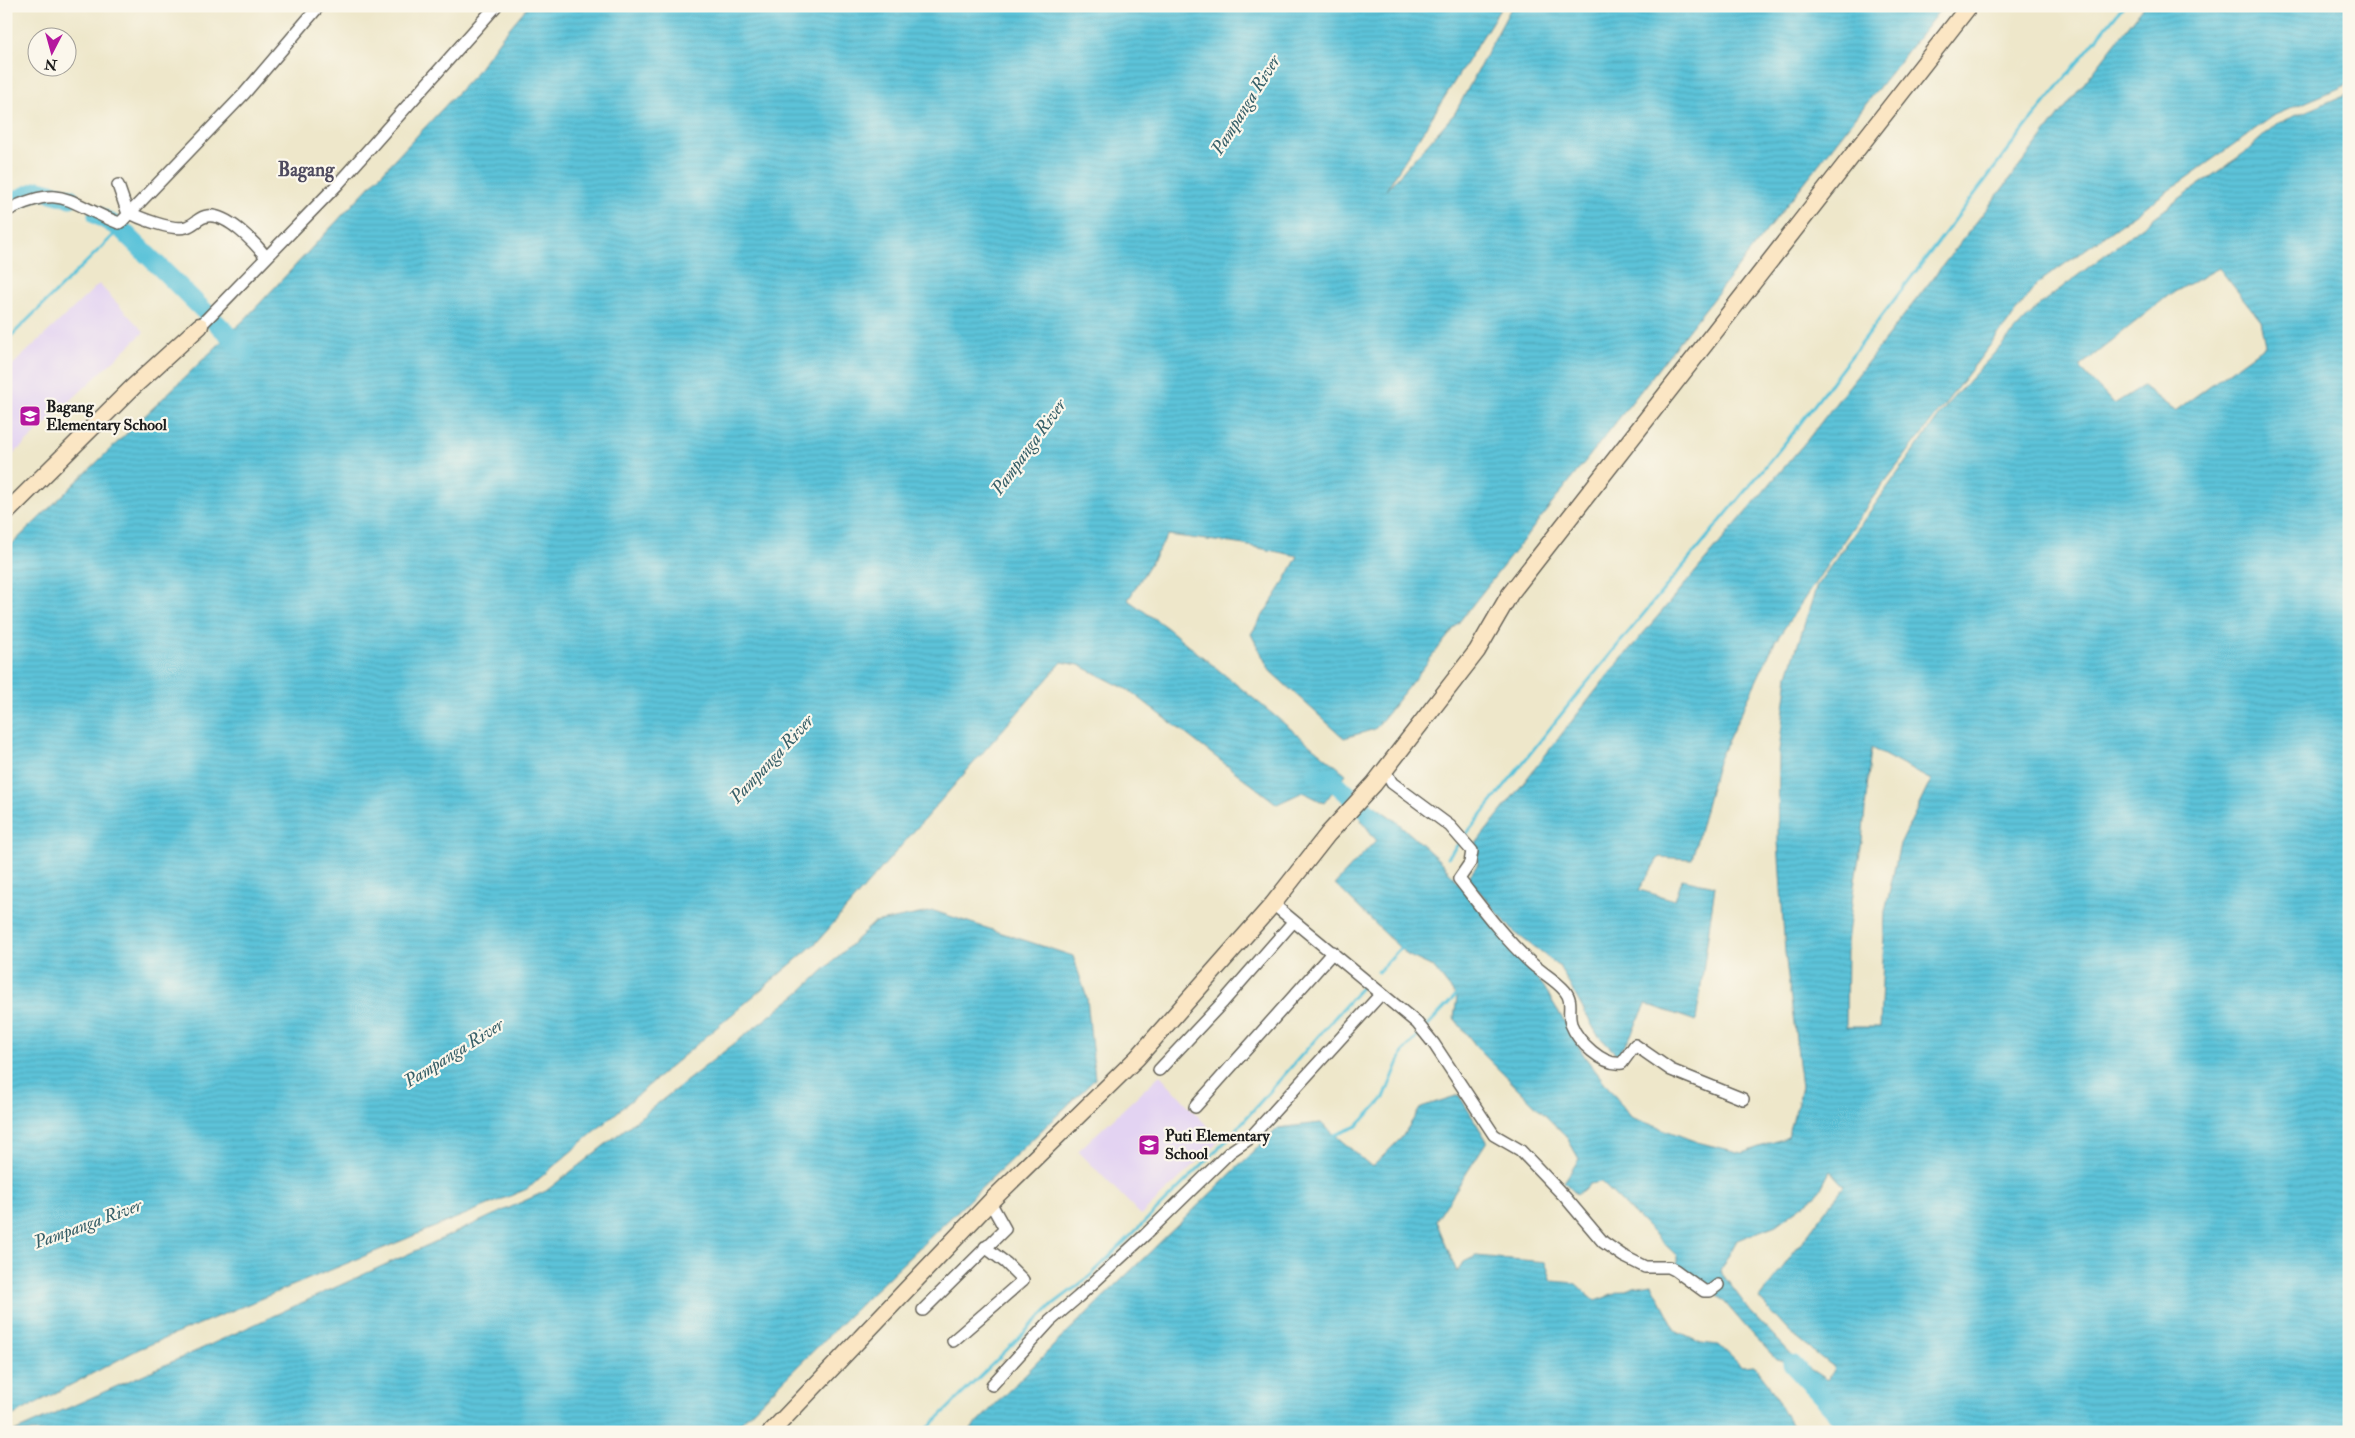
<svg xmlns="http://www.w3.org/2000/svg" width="2355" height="1438" viewBox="0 0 2355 1438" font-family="'IM FELL Double Pica',serif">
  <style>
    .built { fill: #e3d3f2 }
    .water { fill: url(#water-rules); stroke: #3c707a; fill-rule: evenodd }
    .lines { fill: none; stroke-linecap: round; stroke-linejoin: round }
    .stream { stroke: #5cc3d9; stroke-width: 3 }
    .river { stroke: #5cc3d9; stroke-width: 19 }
    .street-casing { stroke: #666359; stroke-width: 14 }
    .secondary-casing { stroke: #666359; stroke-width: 19 }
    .street { stroke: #fff; stroke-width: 11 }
    .secondary { stroke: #fbe6c4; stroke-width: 16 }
    .labels { text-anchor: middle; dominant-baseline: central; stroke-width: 4.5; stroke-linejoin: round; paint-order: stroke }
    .poi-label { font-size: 16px; font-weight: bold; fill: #1c1c1c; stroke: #fbf7ec; text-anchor: start }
    .water-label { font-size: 18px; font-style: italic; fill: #365f68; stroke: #fbf7ec }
    .quarter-label { font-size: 19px; font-weight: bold; fill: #4e4a5e; stroke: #fbf7ec }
  </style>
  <defs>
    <pattern id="water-rules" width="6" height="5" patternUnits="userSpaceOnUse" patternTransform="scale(1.25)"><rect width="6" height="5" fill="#5cc3d9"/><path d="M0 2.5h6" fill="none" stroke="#4fa7ba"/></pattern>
  </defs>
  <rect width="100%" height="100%" fill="#fbf7ec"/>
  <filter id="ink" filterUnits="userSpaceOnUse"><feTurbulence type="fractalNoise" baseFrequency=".02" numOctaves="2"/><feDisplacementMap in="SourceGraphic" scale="10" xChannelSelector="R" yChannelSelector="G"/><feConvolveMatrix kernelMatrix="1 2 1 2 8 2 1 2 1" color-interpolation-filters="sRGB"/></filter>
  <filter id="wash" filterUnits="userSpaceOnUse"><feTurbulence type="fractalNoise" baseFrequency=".0096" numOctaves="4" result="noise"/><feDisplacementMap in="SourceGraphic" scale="20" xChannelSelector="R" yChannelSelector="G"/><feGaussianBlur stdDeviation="1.12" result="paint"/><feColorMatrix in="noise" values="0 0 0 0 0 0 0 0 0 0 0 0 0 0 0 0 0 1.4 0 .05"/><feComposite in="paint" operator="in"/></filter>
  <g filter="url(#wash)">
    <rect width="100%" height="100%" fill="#eee7ca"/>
    <g class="built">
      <path d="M99,284L144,332L6,461V371Z"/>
      <path d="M1160,1075L1220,1140L1141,1215L1078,1151Z"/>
    </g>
    <g class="water">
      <path d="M528,6H1502L1386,190L1455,113L1512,6H1943L1375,729L1344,738L1270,671L1251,634L1281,587L1298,556L1239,544L1168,535L1128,600L1166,627L1346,774L1324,803L1303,792L1277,804L1130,691L1079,665L1062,662L817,942L527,1189L139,1349L6,1419V550L246,318L474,75L501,38Z"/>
      <path d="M2144,6H2349V84L2275,115L2038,283L1874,496L1775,642L1718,761L1692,859L1659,857L1639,890L1675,900L1682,879L1715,886L1696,1021L1646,1004L1629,1039L1617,1055L1597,1034L1559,966L1514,932L1468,878L1478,864L1474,846L1608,675L1808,439Z"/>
      <path d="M2349,93V1432H1854L1824,1393L1785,1361L1776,1359L1746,1327L1708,1283L1689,1279L1677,1268V1256L1601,1182L1590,1184L1577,1195L1564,1182L1579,1159L1566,1136L1480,1051L1454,1018L1457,997L1433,967L1407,955L1335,884L1376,840L1361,820L1375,806L1396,821L1441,862L1544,987L1585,1057L1631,1117L1697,1142L1742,1153L1788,1137L1802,1087L1785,953L1778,841L1779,751L1788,675L1817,585L1949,402L2040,304L2180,198L2247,151L2276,124ZM2219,268L2261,321L2266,345L2175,411L2143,386L2114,404L2079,367L2169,295ZM1871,748L1931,780L1900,844L1885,911L1880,1027H1846L1847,943L1854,886L1862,841ZM1830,1171L1844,1186L1759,1299L1789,1332L1834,1368L1827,1380L1799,1362L1750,1311L1720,1271L1737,1240L1776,1225L1818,1194Z"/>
      <path d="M934,911L1073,956L1087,998L1095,1079L871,1294L731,1432H14L203,1348L546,1191L800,992L874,923Z"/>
      <path d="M1459,1095L1487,1141L1436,1221L1457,1272L1464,1262L1476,1256L1545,1262L1552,1281L1575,1283L1595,1301L1634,1287L1652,1284L1677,1332L1701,1343L1719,1345L1741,1366L1754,1365L1768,1383L1795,1432H968L1054,1345L1278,1128L1321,1123L1372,1167L1402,1137L1421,1107Z"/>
    </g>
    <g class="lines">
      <g class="stream">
        <path d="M6,341L123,226"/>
        <path d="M1448,857L1575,697L1789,438L2028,124L2123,6"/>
        <path d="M1378,972L1403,945"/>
        <path d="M1332,1136L1357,1126L1384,1098L1403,1052L1458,993"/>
        <path d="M1847,1429L1856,1430"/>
        <path d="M924,1432L1052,1305L1089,1277L1226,1141L1365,983"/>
      </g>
      <g class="river">
        <path d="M6,204L39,190L70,198"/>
        <path d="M97,215L121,229L246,352"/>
        <path d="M1316,774L1331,779L1388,830"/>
        <path d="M1792,1364L1833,1408L1848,1432"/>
      </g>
    </g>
  </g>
  <g filter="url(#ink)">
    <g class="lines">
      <g class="street-casing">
        <g id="street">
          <path d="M118,185L127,211C138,218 173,231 186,227C194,225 199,217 207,216C227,213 255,243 266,257"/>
          <path d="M6,211C64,182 66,203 119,223L122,221L244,94L319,6"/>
          <path d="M200,326L337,185L496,6"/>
          <path d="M1385,771L1392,783L1450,826L1472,851L1470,863L1459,879C1481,907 1503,937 1529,961C1540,972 1555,979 1565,991C1574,1002 1567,1012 1571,1024C1578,1042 1603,1066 1622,1063L1635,1045L1671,1070L1743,1099"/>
          <path d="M1273,904L1417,1023L1434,1044L1494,1135L1520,1150L1565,1197L1603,1242L1623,1256L1645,1267H1669L1675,1270L1704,1291H1710L1718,1285"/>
          <path d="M1159,1070L1223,1002L1293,922"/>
          <path d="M1195,1107L1333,952"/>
          <path d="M923,1310L1005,1229L990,1202"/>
          <path d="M953,1341L1023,1280L1006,1263L985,1247"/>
          <path d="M992,1385L1050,1321L1078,1297L1145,1235L1230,1152L1249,1139L1381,994"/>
        </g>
      </g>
      <g class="secondary-casing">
        <g id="secondary">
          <path d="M6,513L133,387L200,326"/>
          <path d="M771,1432L990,1202L1137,1058L1273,904L1328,834L1374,784L1477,651L1510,594L1969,6"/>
        </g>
      </g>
      <use href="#street" class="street"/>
      <use href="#secondary" class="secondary"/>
    </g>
  </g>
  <defs>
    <g id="school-square" transform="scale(1.125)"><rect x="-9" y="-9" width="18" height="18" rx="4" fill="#b5179e" stroke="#fbf7ec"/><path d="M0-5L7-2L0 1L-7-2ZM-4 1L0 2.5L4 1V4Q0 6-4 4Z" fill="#fff"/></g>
  </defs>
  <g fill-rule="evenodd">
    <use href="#school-square" x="30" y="416"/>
    <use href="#school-square" x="1149" y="1145"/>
  </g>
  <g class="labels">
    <g class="poi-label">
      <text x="46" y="407">Bagang<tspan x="46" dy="18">Elementary School</tspan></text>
      <text x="1165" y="1136">Puti Elementary<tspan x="1165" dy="18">School</tspan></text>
    </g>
    <g class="water-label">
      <text transform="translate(1246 105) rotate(-58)">Pampanga River</text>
      <text transform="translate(1029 447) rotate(-54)">Pampanga River</text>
      <text transform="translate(772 759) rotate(-47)">Pampanga River</text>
      <text transform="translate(454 1053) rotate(-32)">Pampanga River</text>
      <text transform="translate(88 1224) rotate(-20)">Pampanga River</text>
    </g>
    <g class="quarter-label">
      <text x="306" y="170">Bagang</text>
    </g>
  </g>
  <rect width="2355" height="1438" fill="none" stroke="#fbf7ec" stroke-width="25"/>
  <g transform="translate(52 52) rotate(186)"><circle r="24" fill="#fbf7ec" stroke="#a29f99"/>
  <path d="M0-4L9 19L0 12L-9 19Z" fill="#b5179e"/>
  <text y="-8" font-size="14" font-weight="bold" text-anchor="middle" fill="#1c1c1c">N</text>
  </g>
</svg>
